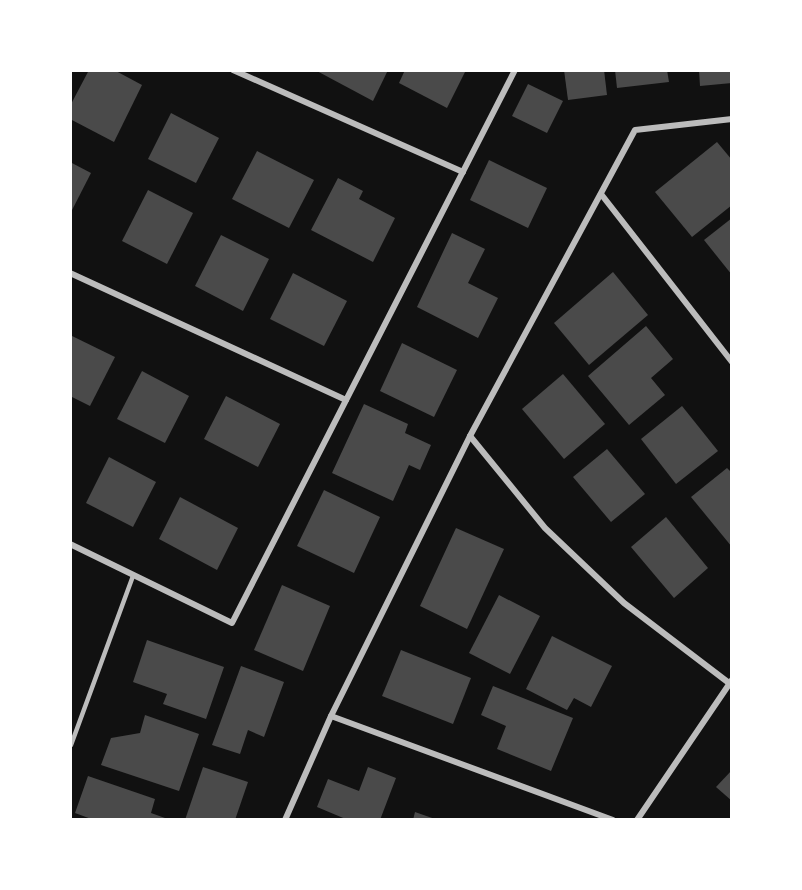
<svg xmlns="http://www.w3.org/2000/svg" width="802" height="890" viewBox="0 0 802 890" font-family="'Fira Sans',sans-serif">
  <style>
    .building { fill: #4a4a4a }
    .lines { fill: none; stroke-linecap: round; stroke-linejoin: round }
    .service { stroke: #bcbcbc; stroke-width: 4.5 }
    .minor { stroke: #bcbcbc; stroke-width: 6 }
  </style>
  <rect width="100%" height="100%" fill="#111"/>
  <g class="building">
    <path d="M89,70H114L142,85L114,142L70,119V106Z"/>
    <path d="M315,70H388L373,101Z"/>
    <path d="M405,70H466L447,108L399,83Z"/>
    <path d="M564,70H604L607,95L568,100Z"/>
    <path d="M615,70H667L669,82L617,88Z"/>
    <path d="M699,70H732V83L700,86Z"/>
    <path d="M528,84L563,101L547,133L512,116Z"/>
    <path d="M171,113L219,138L196,183L148,159Z"/>
    <path d="M717,142L732,160V205L692,237L655,192Z"/>
    <path d="M257,151L314,180L289,228L232,199Z"/>
    <path d="M489,160L547,188L528,228L470,200Z"/>
    <path d="M70,162L91,173L70,214Z"/>
    <path d="M338,178L363,191L359,199L395,218L373,262L311,230Z"/>
    <path d="M148,190L193,213L167,264L122,241Z"/>
    <path d="M732,218V275L704,240Z"/>
    <path d="M452,233L485,249L468,283L498,298L478,338L417,307Z"/>
    <path d="M221,235L269,259L243,311L195,286Z"/>
    <path d="M613,272L648,315L589,365L554,323Z"/>
    <path d="M293,273L347,301L324,346L270,319Z"/>
    <path d="M646,326L673,359L651,378L665,395L629,425L588,376Z"/>
    <path d="M70,335L115,357L90,406L70,396Z"/>
    <path d="M402,343L457,370L434,417L380,391Z"/>
    <path d="M142,371L189,396L165,443L117,419Z"/>
    <path d="M563,374L605,424L564,459L522,409Z"/>
    <path d="M226,396L280,424L258,467L204,439Z"/>
    <path d="M364,404L408,424L405,433L431,445L420,470L409,465L393,501L332,473Z"/>
    <path d="M682,406L718,451L676,484L641,439Z"/>
    <path d="M607,449L645,494L611,522L573,477Z"/>
    <path d="M109,457L156,482L133,527L86,503Z"/>
    <path d="M727,468L732,473V547L691,497Z"/>
    <path d="M324,490L380,517L354,573L297,546Z"/>
    <path d="M180,497L238,528L217,570L159,539Z"/>
    <path d="M666,517L708,568L674,598L631,547Z"/>
    <path d="M456,528L504,549L467,629L420,606Z"/>
    <path d="M282,585L330,606L303,671L254,650Z"/>
    <path d="M499,595L540,616L510,674L469,653Z"/>
    <path d="M552,636L612,666L591,707L574,698L567,710L526,689Z"/>
    <path d="M147,640L224,667L206,719L163,704L167,694L133,682Z"/>
    <path d="M401,650L471,678L453,724L382,696Z"/>
    <path d="M241,666L284,682L264,737L248,730L240,754L212,745Z"/>
    <path d="M493,686L573,718L551,771L497,749L506,726L481,715Z"/>
    <path d="M145,715L199,734L179,791L101,765L111,738L140,733Z"/>
    <path d="M203,767L248,782L235,820H185Z"/>
    <path d="M368,767L396,778L380,820H348L317,807L328,779L359,791Z"/>
    <path d="M732,770V801L716,787Z"/>
    <path d="M88,776L155,799L151,813L165,818L164,820H94L75,813Z"/>
    <path d="M415,812L435,819V820H413Z"/>
  </g>
  <g class="lines">
    <path class="service" d="M71,745L133,576"/>
    <g class="minor">
      <path d="M233,70L463,172"/>
      <path d="M601,194L732,362"/>
      <path d="M70,273L346,400"/>
      <path d="M470,436L545,528L624,603L729,683"/>
      <path d="M70,544L232,623L515,70"/>
      <path d="M331,716L613,820"/>
      <path d="M285,820L331,716L470,436L635,130L732,119"/>
      <path d="M637,820L732,680"/>
    </g>
  </g>
  <rect width="802" height="890" fill="none" stroke="#ffffff" stroke-width="144"/>
</svg>
